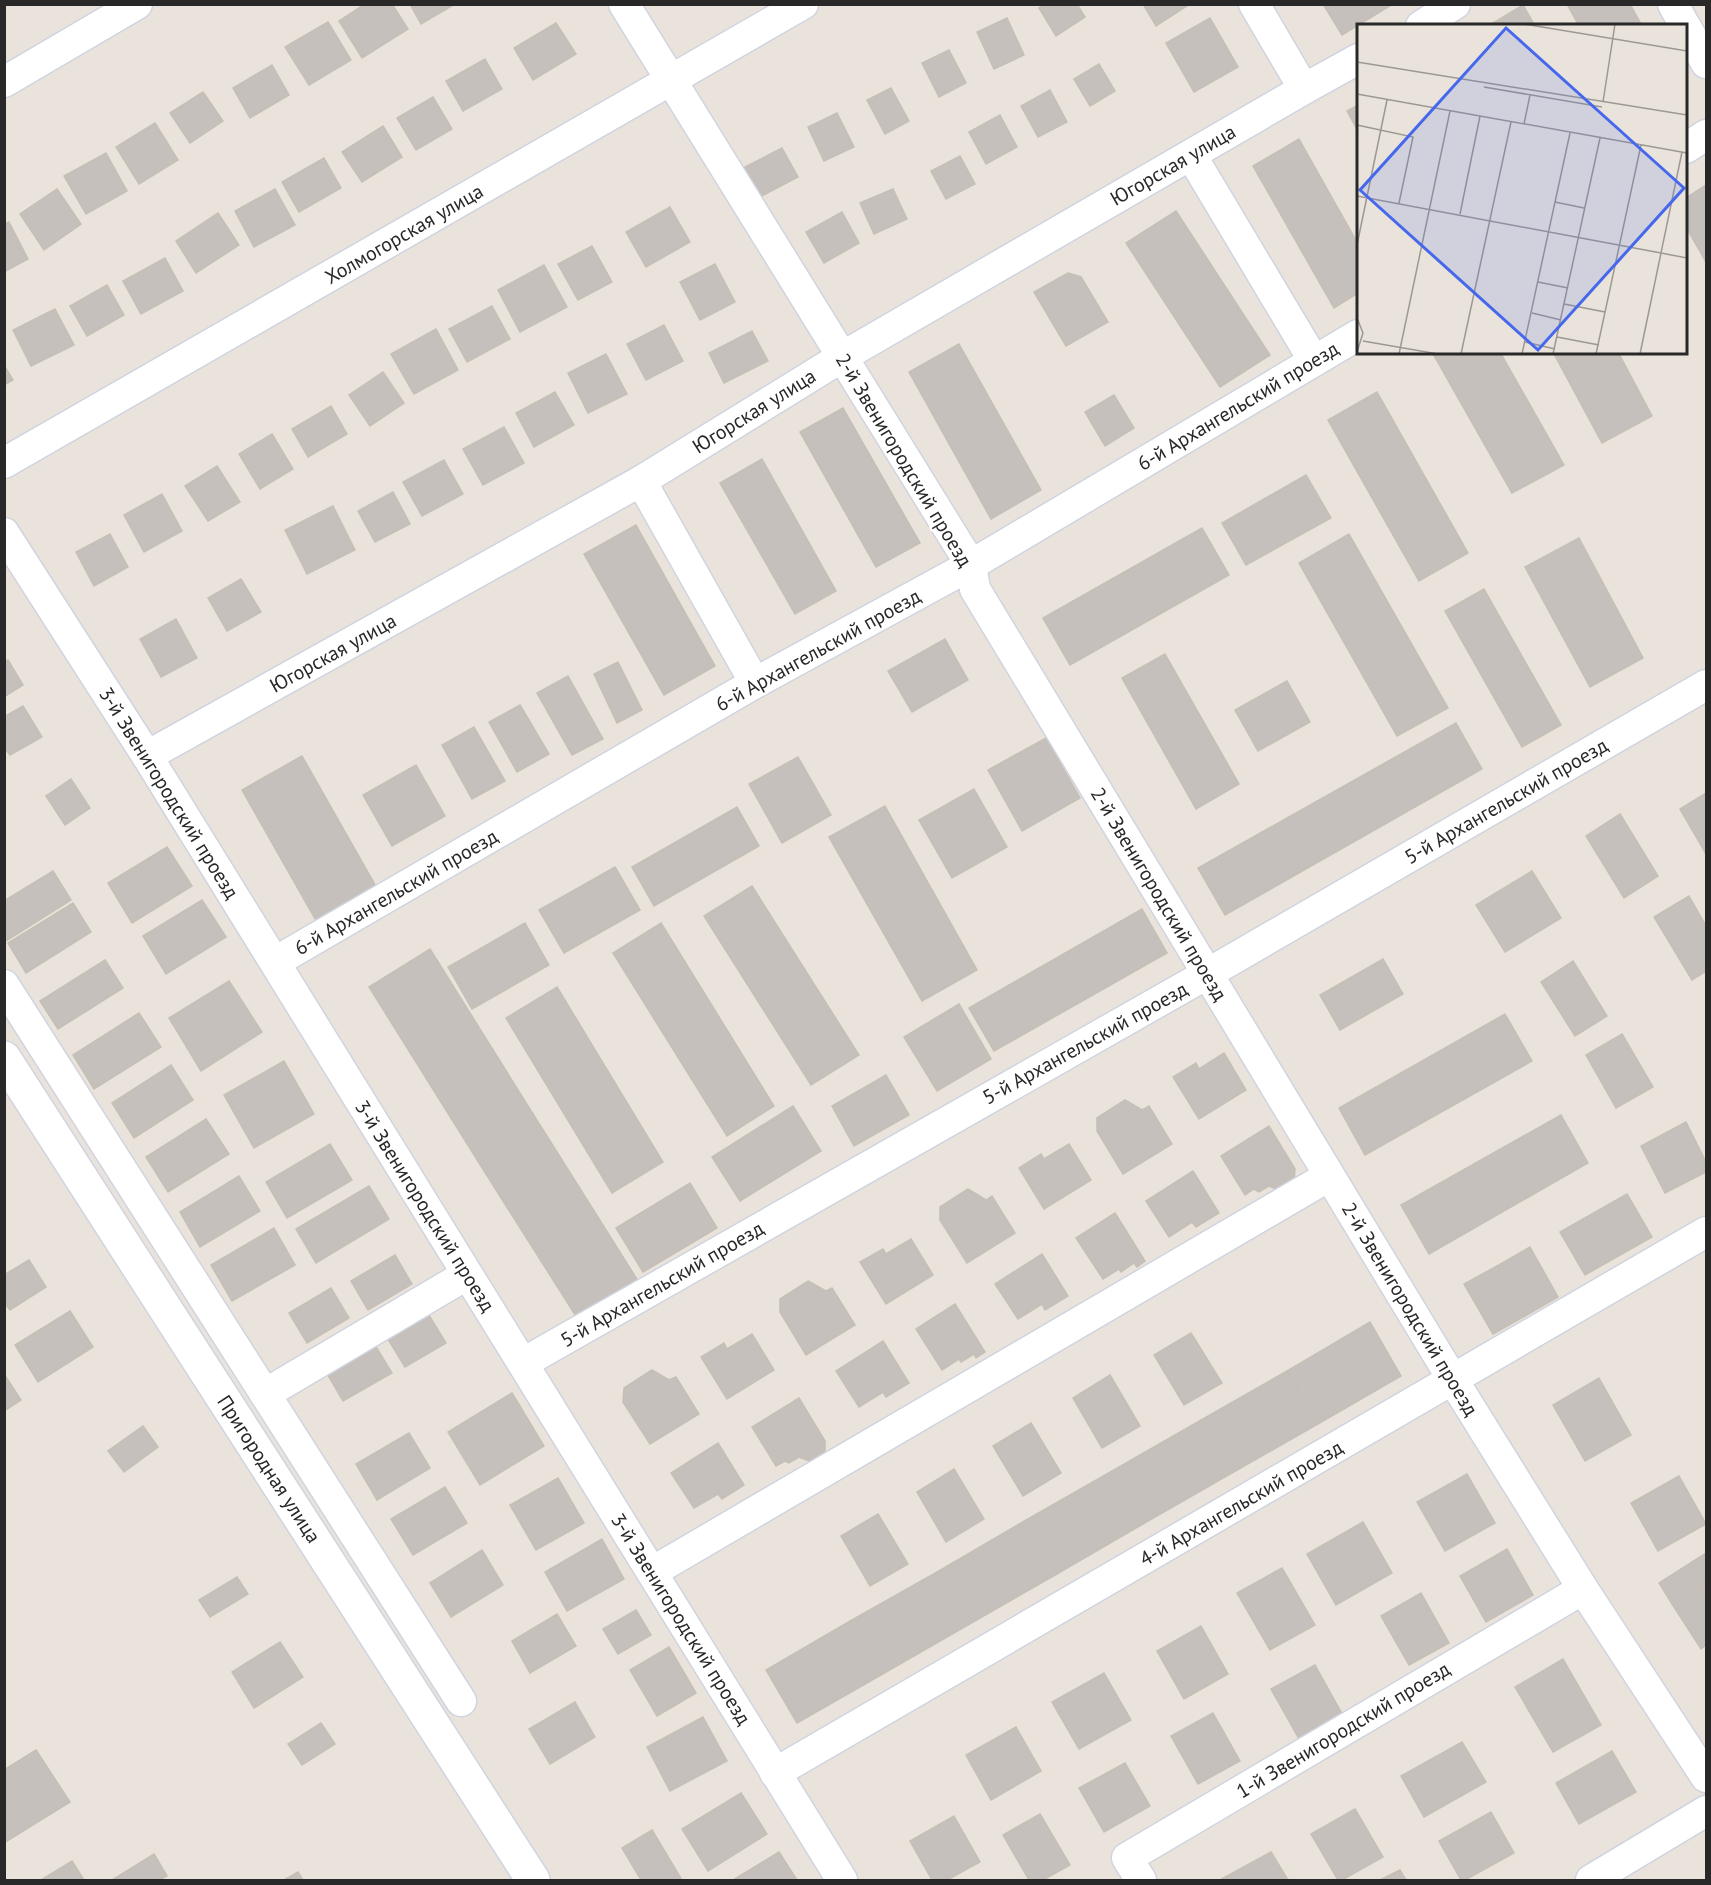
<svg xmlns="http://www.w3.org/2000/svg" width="1711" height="1885" viewBox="0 0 1711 1885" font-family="'PT Sans',sans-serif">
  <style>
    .building { fill: #c5c0bb; stroke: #c5bfb5; stroke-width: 1.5 }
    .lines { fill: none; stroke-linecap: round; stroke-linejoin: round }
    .minor-casing { stroke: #d0d4e0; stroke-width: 33 }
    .tertiary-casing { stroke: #d0d4e0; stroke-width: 36 }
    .minor { stroke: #fff; stroke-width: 30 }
    .tertiary { stroke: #fff; stroke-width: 33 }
    .labels { text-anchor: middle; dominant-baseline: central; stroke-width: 5; stroke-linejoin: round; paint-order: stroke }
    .street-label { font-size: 20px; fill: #282828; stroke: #fff }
    .inset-road { fill: none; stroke: #9c9893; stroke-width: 1.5 }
    .view { fill: #4668ec; fill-opacity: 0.15; stroke: #4668ec; stroke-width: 3 }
    .inset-edge { fill: none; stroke: #282828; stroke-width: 3 }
  </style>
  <rect width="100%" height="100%" fill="#eae3db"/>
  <g class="building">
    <path d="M365,4H392L408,29L362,58L339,21Z"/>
    <path d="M410,4H455L421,24Z"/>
    <path d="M1045,4H1077L1085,17L1056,36L1039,8Z"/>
    <path d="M1143,4H1190L1156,26Z"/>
    <path d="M1323,4H1393L1342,35Z"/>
    <path d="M1567,4H1630L1642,26H1579Z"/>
    <path d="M1523,5L1535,26H1488Z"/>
    <path d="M1007,18L1024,55L994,69L977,32Z"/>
    <path d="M1210,18L1238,67L1194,92L1166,43Z"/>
    <path d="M328,22L351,60L309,85L285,47Z"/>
    <path d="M556,23L576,54L533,80L514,48Z"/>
    <path d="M949,50L966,83L939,97L922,63Z"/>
    <path d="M485,59L502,89L463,111L446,81Z"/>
    <path d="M1099,64L1115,91L1090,106L1074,79Z"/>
    <path d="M272,65L289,95L250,118L233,88Z"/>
    <path d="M891,88L909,121L885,134L867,100Z"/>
    <path d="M1050,90L1067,122L1038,137L1021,106Z"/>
    <path d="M203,92L223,121L190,143L170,113Z"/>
    <path d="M433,97L452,129L416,150L397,118Z"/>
    <path d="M1358,105V131L1347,111Z"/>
    <path d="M837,113L854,147L824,161L808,127Z"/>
    <path d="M1000,115L1017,147L986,164L969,132Z"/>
    <path d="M155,123L178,160L139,184L116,147Z"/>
    <path d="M383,126L402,157L362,182L342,152Z"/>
    <path d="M1299,139L1358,244V293L1334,308L1253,166Z"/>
    <path d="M782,148L798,177L756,199L741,169Z"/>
    <path d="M106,153L127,191L86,214L64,176Z"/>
    <path d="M960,156L975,184L946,199L931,171Z"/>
    <path d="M324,158L341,188L299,212L282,182Z"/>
    <path d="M1706,185V262L1686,227V198Z"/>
    <path d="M57,189L81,224L44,250L20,214Z"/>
    <path d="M275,189L295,225L254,247L235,211Z"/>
    <path d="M893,189L907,219L874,234L860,203Z"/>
    <path d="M670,207L690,242L646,267L626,232Z"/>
    <path d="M1176,211L1270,355L1220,387L1126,243Z"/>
    <path d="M842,212L859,243L824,263L806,232Z"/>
    <path d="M218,213L239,245L196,273L176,241Z"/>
    <path d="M9,222L28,259L4,272V224Z"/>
    <path d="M592,246L612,282L578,300L558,264Z"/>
    <path d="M165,258L183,291L141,314L123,281Z"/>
    <path d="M715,264L735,302L700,320L680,282Z"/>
    <path d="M544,265L567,307L520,332L498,290Z"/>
    <path d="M1068,273L1081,277L1108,322L1066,346L1034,292Z"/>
    <path d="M107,285L124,315L87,336L70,306Z"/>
    <path d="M492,306L510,339L467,362L449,329Z"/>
    <path d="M55,309L74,345L31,366L13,330Z"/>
    <path d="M664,325L683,361L646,380L627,344Z"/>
    <path d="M436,329L458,370L414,394L391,354Z"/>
    <path d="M752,331L768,361L724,383L709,353Z"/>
    <path d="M959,344L1041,490L991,519L909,372Z"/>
    <path d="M1432,352H1500L1564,465L1512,493Z"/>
    <path d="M1553,352H1618L1652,416L1602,443Z"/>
    <path d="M606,354L627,394L588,413L568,373Z"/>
    <path d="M4,365L13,380L4,385Z"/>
    <path d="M383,372L404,403L370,426L349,395Z"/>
    <path d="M555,392L574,425L534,447L516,413Z"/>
    <path d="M1377,392L1468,553L1419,581L1328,420Z"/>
    <path d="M1114,395L1134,428L1105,446L1085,412Z"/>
    <path d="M331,406L347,434L308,457L292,429Z"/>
    <path d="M843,408L920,543L876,567L800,432Z"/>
    <path d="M504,427L524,463L483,485L463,449Z"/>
    <path d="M272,434L293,469L260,489L239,454Z"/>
    <path d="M762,459L836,591L795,614L720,483Z"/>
    <path d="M444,460L463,494L422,516L403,482Z"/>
    <path d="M217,466L240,502L208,521L185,486Z"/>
    <path d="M1306,475L1331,518L1246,565L1222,523Z"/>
    <path d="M393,492L410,524L375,542L358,511Z"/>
    <path d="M162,494L182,531L144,552L124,515Z"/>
    <path d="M333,506L355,550L307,574L285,530Z"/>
    <path d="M636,525L715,666L664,695L584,554Z"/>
    <path d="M1202,528L1229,575L1070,665L1043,618Z"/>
    <path d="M110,534L128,567L94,586L76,552Z"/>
    <path d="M1349,534L1448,708L1397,736L1299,563Z"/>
    <path d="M1579,538L1643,658L1590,687L1525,567Z"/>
    <path d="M241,579L261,612L227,631L208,598Z"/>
    <path d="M1484,589L1561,725L1522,747L1445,611Z"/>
    <path d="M176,619L197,658L161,677L140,639Z"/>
    <path d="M945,639L968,680L912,712L888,671Z"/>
    <path d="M1165,654L1239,784L1196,809L1122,678Z"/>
    <path d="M8,660L23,685L4,697V662Z"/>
    <path d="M618,662L642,710L617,723L594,674Z"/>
    <path d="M568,676L603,739L572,755L537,693Z"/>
    <path d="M1287,681L1310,722L1258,751L1235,710Z"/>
    <path d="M520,705L549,754L517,772L489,722Z"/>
    <path d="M23,706L42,737L10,755L4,747V717Z"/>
    <path d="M1456,723L1482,769L1225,915L1198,868Z"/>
    <path d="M474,727L505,781L472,799L442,745Z"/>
    <path d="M1046,738L1080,798L1022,831L988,770Z"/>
    <path d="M302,756L378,890L318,924L242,790Z"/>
    <path d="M798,757L831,815L782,843L749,784Z"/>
    <path d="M416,765L445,816L392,846L363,795Z"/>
    <path d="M71,779L90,808L65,825L46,796Z"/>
    <path d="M974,789L1007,847L952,878L919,820Z"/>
    <path d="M1706,793V854L1680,809Z"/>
    <path d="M885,806L977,970L922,1001L829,837Z"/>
    <path d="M737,807L759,846L654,906L632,867Z"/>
    <path d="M1620,814L1658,876L1624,898L1586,836Z"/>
    <path d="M167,847L192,886L132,923L108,883Z"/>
    <path d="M615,867L640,910L564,953L539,910Z"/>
    <path d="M53,871L71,900L6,941L4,901Z"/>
    <path d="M1532,871L1561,918L1505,952L1476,905Z"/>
    <path d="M752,886L859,1055L811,1085L704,916Z"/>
    <path d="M1689,896L1706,926V971L1692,980L1654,917Z"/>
    <path d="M202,900L226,937L166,974L143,936Z"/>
    <path d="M73,903L91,932L26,973L8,943Z"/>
    <path d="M1142,909L1167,953L994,1051L969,1008Z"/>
    <path d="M525,923L549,965L472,1009L448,967Z"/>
    <path d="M661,923L774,1106L727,1136L613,953Z"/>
    <path d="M430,949L540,1125L479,1163L369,987Z"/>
    <path d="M1383,959L1403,994L1340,1030L1320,995Z"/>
    <path d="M105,960L123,988L58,1029L40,1001Z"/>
    <path d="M1573,961L1607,1016L1575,1036L1541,982Z"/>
    <path d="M229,981L262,1032L201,1071L169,1018Z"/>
    <path d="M557,987L663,1162L612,1193L506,1018Z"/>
    <path d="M959,1004L991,1059L937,1091L904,1037Z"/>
    <path d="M139,1013L161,1047L94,1089L73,1055Z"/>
    <path d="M1505,1014L1532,1061L1365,1155L1339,1108Z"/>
    <path d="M1622,1034L1653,1087L1616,1108L1586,1055Z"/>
    <path d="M1224,1053L1246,1090L1199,1119L1173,1077L1196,1063L1199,1069Z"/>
    <path d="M284,1061L314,1114L254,1148L224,1095Z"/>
    <path d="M171,1065L193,1100L134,1138L112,1103Z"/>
    <path d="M886,1075L909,1115L854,1146L832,1106Z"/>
    <path d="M1125,1100L1142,1110L1149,1106L1172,1144L1123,1174L1097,1131V1118Z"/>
    <path d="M793,1106L821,1151L740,1201L712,1157Z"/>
    <path d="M1561,1115L1588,1163L1429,1254L1401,1205Z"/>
    <path d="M206,1119L229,1154L168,1192L146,1157Z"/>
    <path d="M1686,1122L1706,1162V1172L1665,1193L1641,1146Z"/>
    <path d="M540,1125L640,1284L579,1321L479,1163Z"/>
    <path d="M1269,1126L1295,1169L1294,1182L1281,1191L1269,1186L1259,1192L1254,1189L1245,1195L1221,1156Z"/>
    <path d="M330,1144L352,1180L287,1218L266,1182Z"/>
    <path d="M1069,1144L1091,1180L1044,1209L1019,1168L1041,1154L1044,1159Z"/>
    <path d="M1193,1171L1219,1213L1196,1227L1192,1222L1169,1237L1146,1201Z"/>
    <path d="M239,1176L260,1211L200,1247L180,1212Z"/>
    <path d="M690,1183L717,1228L643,1272L616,1228Z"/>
    <path d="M369,1186L389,1219L316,1263L296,1229Z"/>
    <path d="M968,1189L986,1200L992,1196L1015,1233L967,1263L940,1220V1207Z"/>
    <path d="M1627,1194L1652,1237L1585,1275L1560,1232Z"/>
    <path d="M1115,1213L1145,1261L1137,1267L1134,1263L1121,1272L1119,1269L1103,1279L1076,1238Z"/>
    <path d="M274,1228L295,1265L232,1301L211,1265Z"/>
    <path d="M911,1239L933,1275L886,1304L860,1262L883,1249L886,1254Z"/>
    <path d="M1530,1247L1558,1297L1525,1316L1497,1266Z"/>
    <path d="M1042,1254L1068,1296L1045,1310L1042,1304L1018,1319L995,1284Z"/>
    <path d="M395,1255L412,1284L368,1310L351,1281Z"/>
    <path d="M29,1260L46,1287L10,1310L4,1302V1275Z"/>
    <path d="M1497,1266L1525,1316L1493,1334L1464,1284Z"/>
    <path d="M808,1281L826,1291L832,1288L855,1325L806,1355L780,1312V1299Z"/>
    <path d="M331,1288L349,1318L307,1343L289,1313Z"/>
    <path d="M955,1304L985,1352L976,1358L974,1354L961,1362L959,1359L942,1370L916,1329Z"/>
    <path d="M70,1311L93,1347L38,1382L15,1345Z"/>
    <path d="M427,1312L446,1343L405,1367L386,1336Z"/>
    <path d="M1370,1322L1401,1376L1318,1424L1287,1371Z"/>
    <path d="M1191,1333L1222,1383L1184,1405L1154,1355Z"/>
    <path d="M752,1334L774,1370L727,1399L701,1357L724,1343L727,1349Z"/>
    <path d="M883,1341L909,1383L886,1397L883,1392L859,1407L836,1371Z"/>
    <path d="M373,1342L392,1373L343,1401L325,1370Z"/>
    <path d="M652,1370L669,1380L676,1377L699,1414L650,1444L623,1402L624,1388Z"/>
    <path d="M1287,1371L1318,1424L1232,1473L1201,1420Z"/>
    <path d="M4,1374L21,1400L4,1411Z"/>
    <path d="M1110,1375L1140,1426L1102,1448L1073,1398Z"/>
    <path d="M1599,1378L1631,1435L1585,1461L1553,1405Z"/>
    <path d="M512,1393L544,1446L480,1485L448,1432Z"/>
    <path d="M799,1398L825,1441V1454L812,1462L799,1457L789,1463L785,1461L776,1466L752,1427Z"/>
    <path d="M1201,1420L1232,1473L1143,1524L1112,1471Z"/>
    <path d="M1031,1423L1061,1473L1023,1496L993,1446Z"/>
    <path d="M143,1426L158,1447L124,1472L108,1451Z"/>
    <path d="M409,1433L430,1468L377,1500L356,1464Z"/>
    <path d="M718,1443L744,1485L722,1499L718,1494L694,1508L671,1473Z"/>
    <path d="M954,1469L984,1519L946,1542L917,1492Z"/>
    <path d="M1112,1471L1143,1524L1057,1574L1026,1520Z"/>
    <path d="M1467,1474L1495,1523L1445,1551L1417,1502Z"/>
    <path d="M1679,1476L1706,1524L1658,1551L1631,1503Z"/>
    <path d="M558,1478L584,1523L536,1550L510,1505Z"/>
    <path d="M445,1487L467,1523L413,1555L391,1519Z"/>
    <path d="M878,1514L908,1564L870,1586L841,1536Z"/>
    <path d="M1026,1520L1057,1574L968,1625L937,1572Z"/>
    <path d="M1363,1522L1392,1573L1336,1605L1307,1554Z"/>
    <path d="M602,1539L624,1579L567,1611L545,1572Z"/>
    <path d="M1507,1549L1533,1595L1486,1622L1460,1576Z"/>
    <path d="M482,1550L503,1585L451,1617L430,1583Z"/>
    <path d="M1706,1553V1582L1672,1604L1659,1583Z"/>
    <path d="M1282,1568L1315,1625L1270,1650L1237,1593Z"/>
    <path d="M937,1572L968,1625L881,1675L850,1621Z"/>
    <path d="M237,1577L248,1594L210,1617L199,1600Z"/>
    <path d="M1706,1582V1645L1701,1649L1672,1604Z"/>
    <path d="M1421,1593L1449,1643L1409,1665L1381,1616Z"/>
    <path d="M636,1610L651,1635L618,1654L603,1629Z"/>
    <path d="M557,1614L576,1646L530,1673L512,1641Z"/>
    <path d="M850,1621L881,1675L797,1723L766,1670Z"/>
    <path d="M1201,1626L1228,1674L1184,1699L1157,1651Z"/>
    <path d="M280,1642L303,1677L254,1708L232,1672Z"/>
    <path d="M669,1647L696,1693L657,1716L630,1670Z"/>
    <path d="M1563,1659L1601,1725L1553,1752L1515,1687Z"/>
    <path d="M1315,1665L1346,1721L1303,1746L1271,1689Z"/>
    <path d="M1104,1673L1131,1720L1079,1749L1052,1702Z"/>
    <path d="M575,1702L595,1737L550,1764L529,1729Z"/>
    <path d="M1213,1713L1240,1761L1198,1784L1171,1736Z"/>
    <path d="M703,1717L727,1761L670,1791L647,1747Z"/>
    <path d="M321,1723L335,1744L302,1765L288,1744Z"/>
    <path d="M1016,1727L1041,1771L991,1800L966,1755Z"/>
    <path d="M1462,1742L1486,1782L1424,1817L1401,1776Z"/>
    <path d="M36,1750L70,1802L4,1843V1770Z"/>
    <path d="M1612,1751L1636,1792L1579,1824L1556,1783Z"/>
    <path d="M1125,1763L1150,1806L1104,1832L1079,1788Z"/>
    <path d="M741,1793L767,1834L708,1871L682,1829Z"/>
    <path d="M1355,1809L1383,1857L1342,1880H1338L1311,1834Z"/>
    <path d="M1491,1812L1514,1853L1465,1880H1461L1439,1841Z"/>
    <path d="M1040,1814L1070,1865L1043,1880H1029L1003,1835Z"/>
    <path d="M954,1816L980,1862L947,1880H932L910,1841Z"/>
    <path d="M652,1830L682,1880H641L622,1848Z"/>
    <path d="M779,1852L797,1880H733Z"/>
    <path d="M1271,1852L1288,1880H1220Z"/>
    <path d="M154,1854L167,1876L159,1880H112Z"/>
    <path d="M72,1861L84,1880H41Z"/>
    <path d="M1400,1870L1406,1880H1380Z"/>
    <path d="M298,1872L303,1880H284Z"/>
  </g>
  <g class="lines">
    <g class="minor-casing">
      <g id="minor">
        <path d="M624,4L971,565L975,589L1453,1380L1583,1589L1706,1777"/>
        <path d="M1254,4L1304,89"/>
        <path d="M1673,4L1685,26"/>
        <path d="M1421,26L1455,4"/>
        <path d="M1686,27L1706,63"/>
        <path d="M4,82L137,4"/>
        <path d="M1686,148L1706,135"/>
        <path d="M1191,155L1314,361"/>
        <path d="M4,463L803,4"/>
        <path d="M641,481L755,683"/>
        <path d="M4,533L147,756L842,1880"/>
        <path d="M147,756L641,481L842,357L1304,89L1358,59"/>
        <path d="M275,962L755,683L971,565L1358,335"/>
        <path d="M4,985L461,1701"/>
        <path d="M523,1363L1207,974L1706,685"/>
        <path d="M265,1394L466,1275"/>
        <path d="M652,1572L1329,1176"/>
        <path d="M775,1773L1706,1232"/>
        <path d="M1141,1880L1127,1858L1583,1589"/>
        <path d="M1591,1880L1706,1811"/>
      </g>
    </g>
    <g class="tertiary-casing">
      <path id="tertiary" d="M4,1058L533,1880"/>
    </g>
    <use href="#minor" class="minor"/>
    <use href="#tertiary" class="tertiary"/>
  </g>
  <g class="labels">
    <g class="street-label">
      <text transform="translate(1173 165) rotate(-30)">Югорская улица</text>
      <text transform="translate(404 234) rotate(-30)">Холмогорская улица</text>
      <text transform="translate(1238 406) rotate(-31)">6-й Архангельский проезд</text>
      <text transform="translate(754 411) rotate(-32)">Югорская улица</text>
      <text transform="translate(904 460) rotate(59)">2-й Звенигородский проезд</text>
      <text transform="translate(818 650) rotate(-29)">6-й Архангельский проезд</text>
      <text transform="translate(333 653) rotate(-29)">Югорская улица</text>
      <text transform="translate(169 793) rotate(58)">3-й Звенигородский проезд</text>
      <text transform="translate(1506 801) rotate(-30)">5-й Архангельский проезд</text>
      <text transform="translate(396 892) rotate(-30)">6-й Архангельский проезд</text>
      <text transform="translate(1159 894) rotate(59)">2-й Звенигородский проезд</text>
      <text transform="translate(1085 1043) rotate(-29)">5-й Архангельский проезд</text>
      <text transform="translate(425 1206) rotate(58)">3-й Звенигородский проезд</text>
      <text transform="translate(662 1284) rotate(-30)">5-й Архангельский проезд</text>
      <text transform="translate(1410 1309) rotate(59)">2-й Звенигородский проезд</text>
      <text transform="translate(269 1469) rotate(57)">Пригородная улица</text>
      <text transform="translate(1241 1503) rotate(-30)">4-й Архангельский проезд</text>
      <text transform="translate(681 1619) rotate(58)">3-й Звенигородский проезд</text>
      <text transform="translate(1343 1730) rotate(-31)">1-й Звенигородский проезд</text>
    </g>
  </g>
  <g transform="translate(1357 24)">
    <rect width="330" height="330" fill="#eae3db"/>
    <path class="inset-road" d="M167,0L330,27M0,38L330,91M127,63L245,83M0,70L330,129M246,78L258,0M167,100L173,71M0,101L56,113L42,179M0,172L304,229M198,178L227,184M103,190L123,92M0,221L30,76M304,229L330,234M181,258L211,264M207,280L248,288M175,289L204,296M0,294L6,309L0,328M200,313L242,321M6,317L81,330M168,318L198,325M42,330L93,87M104,330L154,98M165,330L213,109M196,330L243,114M239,330L284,121M283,330L325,128"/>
    <path class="view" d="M149,4L327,164L181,326L3,166Z"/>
    <rect width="330" height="330" class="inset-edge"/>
  </g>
  <rect width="1711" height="1885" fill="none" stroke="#282828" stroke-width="12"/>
</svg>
